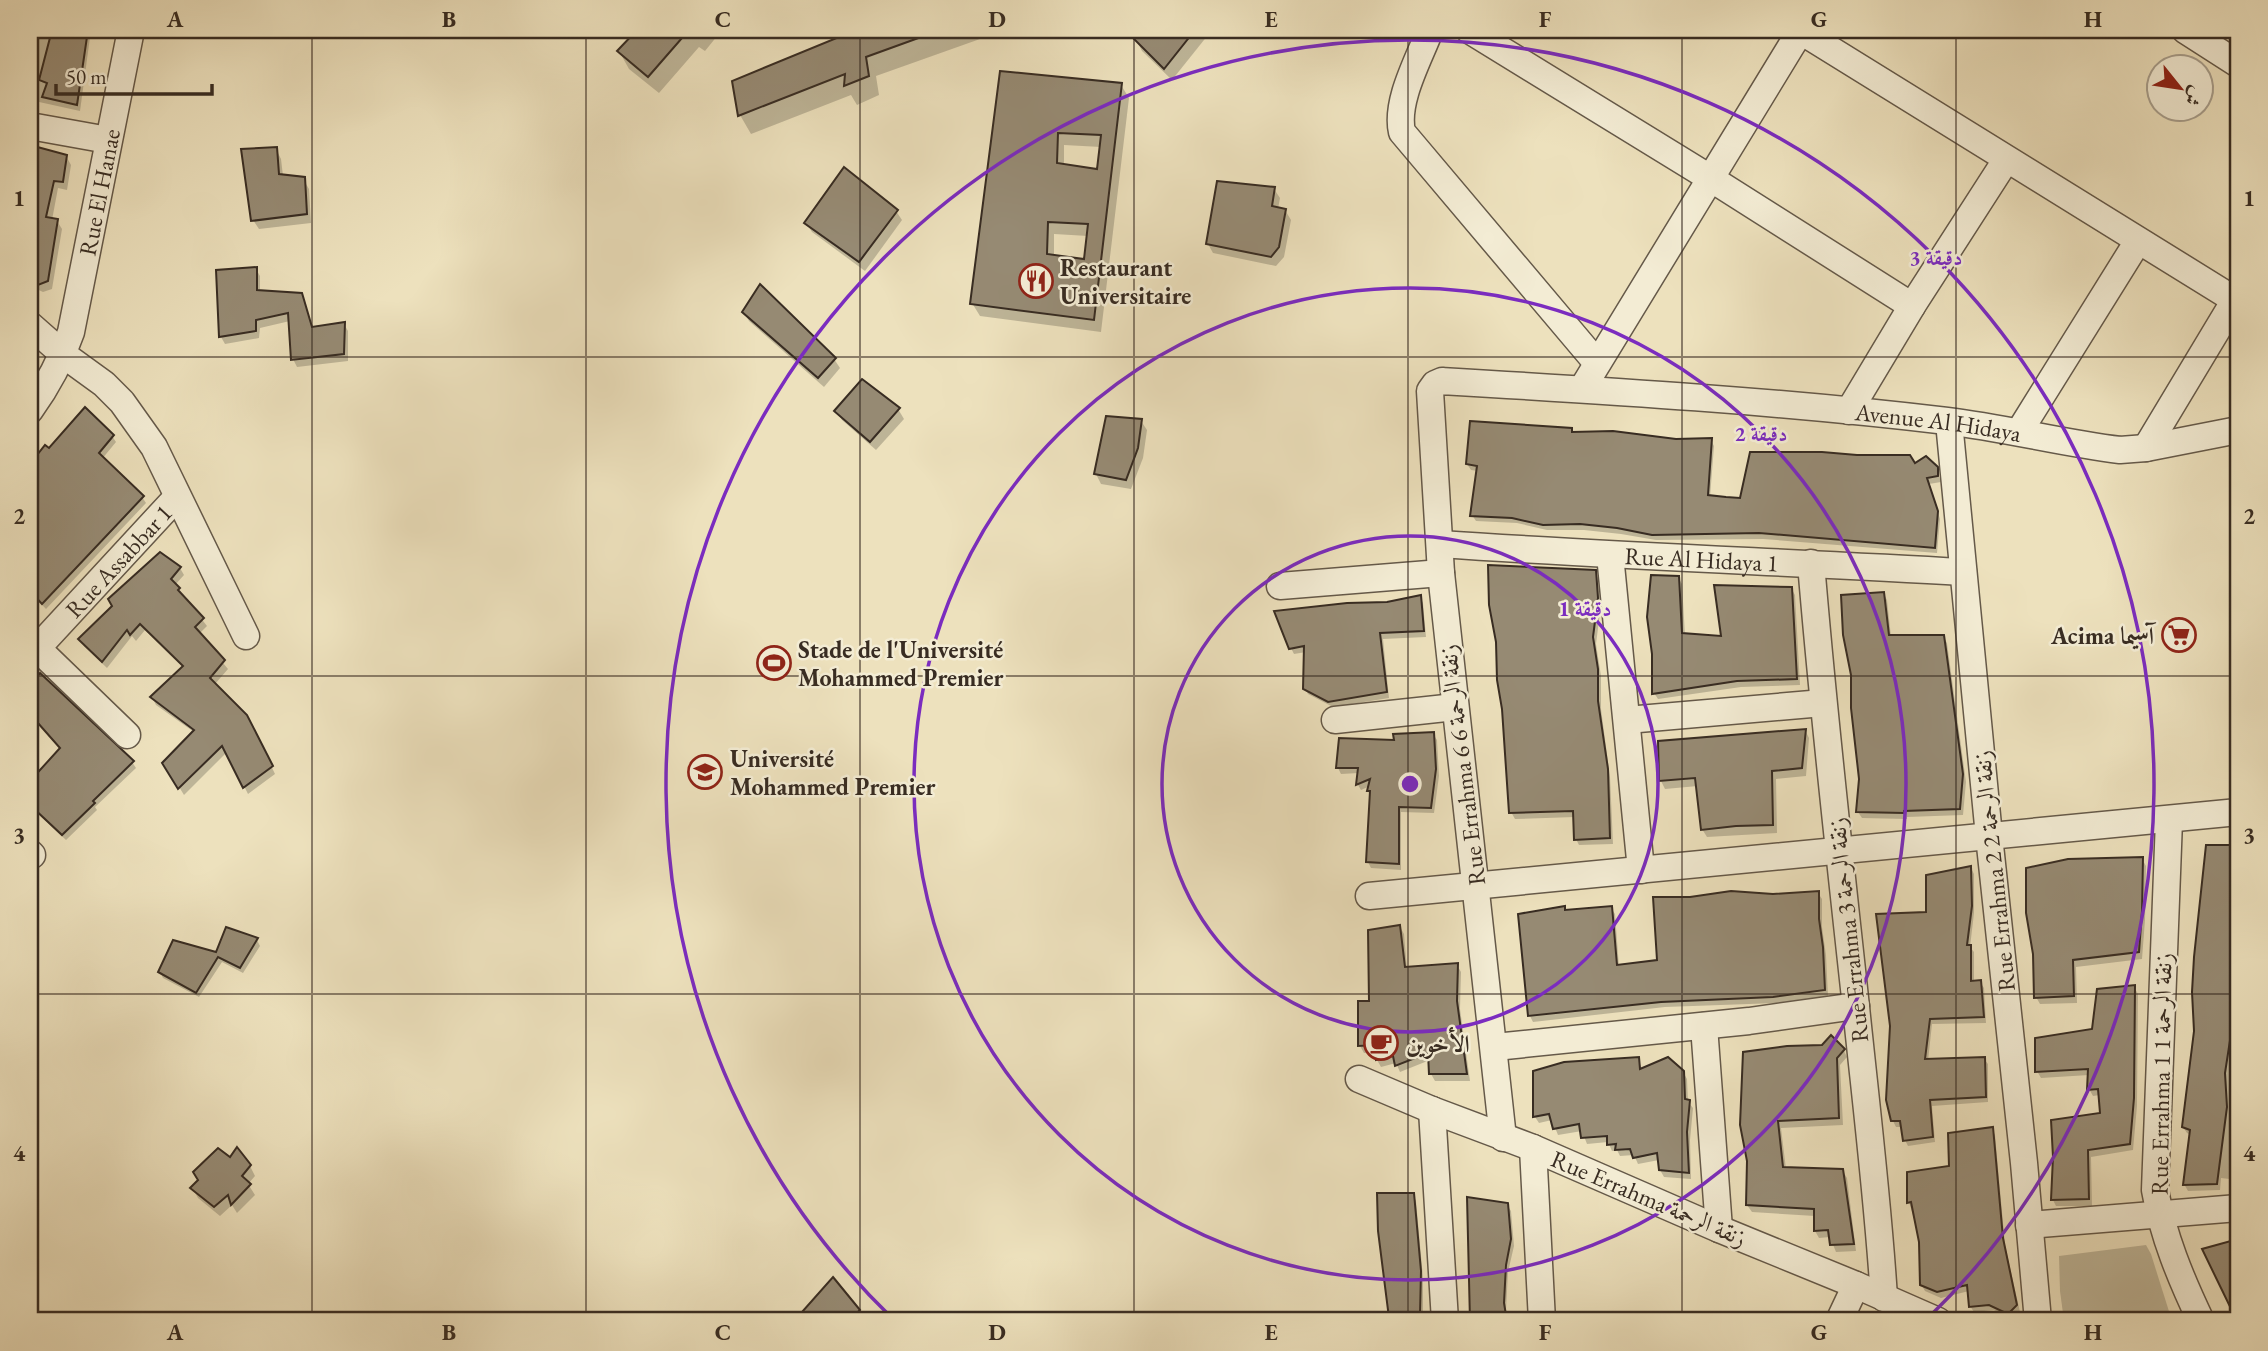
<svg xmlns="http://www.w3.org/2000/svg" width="2268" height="1351" viewBox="0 0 2268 1351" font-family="'EB Garamond',Amiri,serif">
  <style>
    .shadow { fill: #0003; fill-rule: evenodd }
    .building { fill: #968a73; stroke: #382c22; stroke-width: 2; fill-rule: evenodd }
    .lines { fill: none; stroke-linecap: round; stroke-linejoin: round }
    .minor-casing { stroke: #655949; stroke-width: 29 }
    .minor { stroke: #f3ecd4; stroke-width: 26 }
    .grid { fill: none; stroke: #382c22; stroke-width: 2; stroke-opacity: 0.55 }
    .ring { fill: none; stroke: #7b2cbf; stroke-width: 3.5 }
    .labels { text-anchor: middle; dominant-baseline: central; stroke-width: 5; stroke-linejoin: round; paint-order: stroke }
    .street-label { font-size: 24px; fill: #382c22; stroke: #f3ecd4 }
    .poi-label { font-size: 24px; font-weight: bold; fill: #382c22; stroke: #f3ecd4; text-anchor: start }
    .centre { fill: #7b2cbf; stroke: #f3ecd4; stroke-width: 3.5 }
    .ring-label { font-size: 21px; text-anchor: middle; font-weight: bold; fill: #7b2cbf; stroke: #f3ecd4; stroke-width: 5; stroke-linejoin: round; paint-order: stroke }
    .neatline { fill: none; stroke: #382c22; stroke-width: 2.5 }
    .grid-label { font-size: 23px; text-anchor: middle; font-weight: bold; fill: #382c22 }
  </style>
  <rect width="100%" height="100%" fill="#ede1bd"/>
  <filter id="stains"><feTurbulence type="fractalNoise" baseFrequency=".00286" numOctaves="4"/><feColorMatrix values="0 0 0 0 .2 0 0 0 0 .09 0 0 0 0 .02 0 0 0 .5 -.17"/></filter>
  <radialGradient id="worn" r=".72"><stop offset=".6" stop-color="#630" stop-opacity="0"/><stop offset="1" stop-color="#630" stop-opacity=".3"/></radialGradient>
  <g class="shadow">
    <path d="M30,30H91L80,111L30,100Z"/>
    <path d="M640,30H722L705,51L699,47L659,93L629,69L619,51Z"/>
    <path d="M860,30H988L980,39L876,76L879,95L857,105L851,95L751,134L740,115L734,82Z"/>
    <path d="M1142,30H1212L1172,80L1142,51L1135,38Z"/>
    <path d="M1001,73L1121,85L1129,98L1101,332L980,316L972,303ZM1064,145L1101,147L1099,171L1064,166ZM1054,234L1088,236L1085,261L1054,256Z"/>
    <path d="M30,147L66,156L71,165L67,190L58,188L52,220L57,221L62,229L52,289L43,292L30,286Z"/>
    <path d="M276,149L281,159L283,176L303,179L309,189L311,223L259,229L253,220Z"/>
    <path d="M1274,189L1280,198L1278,209L1285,210L1291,220L1284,257L1276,266L1213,253L1208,244Z"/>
    <path d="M896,211L902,220L865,271L812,232L806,223Z"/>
    <path d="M256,269L260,276V292L301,294L313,328L344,324L348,331V361L297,367L293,359L290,321L260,328L259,338L225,344L221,337L218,272Z"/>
    <path d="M744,312L834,359L840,368L824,387L749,321Z"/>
    <path d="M898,409L904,419L876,450L842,420L836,411Z"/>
    <path d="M1141,421L1147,430L1143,458L1131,489L1101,484L1096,474Z"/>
    <path d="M1571,430L1573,433L1676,440H1711L1714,446L1710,497L1742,500L1915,465L1936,468L1941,482L1929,484L1940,519L1937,553L1763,539L1656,540L1621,534L1584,530H1547L1517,523L1476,521L1472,515L1478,471L1471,470L1467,464Z"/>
    <path d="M112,436L116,442L102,459L142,497L146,503L46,609L30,592V565L39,556L30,547V467L46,448L49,450Z"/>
    <path d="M180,568L184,575L175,585L207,626L199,634L228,669L215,684L251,724L275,774L248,794L227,752L184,795L165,764L194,732L156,705L152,697L184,668L145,630L136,641L132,636L107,668L84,646L80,639Z"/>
    <path d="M1595,572L1598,578L1601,605L1596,644L1601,676V709L1610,777L1613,844L1579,845L1576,839L1575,817L1515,819L1511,812L1498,642Z"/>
    <path d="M1678,577L1682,584L1685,635L1723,638L1791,588L1795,595L1800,685L1741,687L1658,699L1654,693L1653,654Z"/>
    <path d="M1883,593L1887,600L1891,637L1943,636L1947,643L1966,782L1963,815L1907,817V819L1862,818L1858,812Z"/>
    <path d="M1420,597L1423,603L1426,637L1383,639L1389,698L1333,707L1308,694L1305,688L1306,652L1294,654L1291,648L1388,603Z"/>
    <path d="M40,676L132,762L136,768L95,807L97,810L66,840L30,806V783L61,750L39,725L31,734L30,732V687Z"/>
    <path d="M1805,730L1809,738L1806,776L1776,779L1777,833L1707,837L1702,829L1698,786L1665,789L1661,781Z"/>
    <path d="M1433,734L1437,740L1439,776L1434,813L1401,812V870L1371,868L1368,862L1371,796L1368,791L1370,786L1361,790L1358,785L1359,773L1341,774L1338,768L1341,740L1396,742Z"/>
    <path d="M2208,846L2238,847V1180L2221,1178L2220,1190L2188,1191L2184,1184L2191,1135L2187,1133L2183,1127L2195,1031Z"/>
    <path d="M2142,859L2146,866L2145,920L2142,959L2076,967L2077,1003L2040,1004L2036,997Z"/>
    <path d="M1971,868L1974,874V913L1970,947L1974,952V983L1980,982L1984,988L1986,1023L1932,1024L1928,1061L1984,1059L1988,1064V1102L1932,1106L1935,1142L1908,1146L1905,1140L1903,1127H1896L1893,1121L1928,913Z"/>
    <path d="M1818,893L1822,899V927L1826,955L1828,996L1777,1003L1665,1007L1533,1022L1530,1016L1519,915L1611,908L1615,914L1619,967L1659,961Z"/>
    <path d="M1400,927L1404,934L1407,969L1457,965L1461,972L1460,1009L1470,1081H1435L1431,1074L1430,1060L1400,1072L1396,1063L1381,1067L1377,1060L1378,1052L1364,1053L1360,1046L1371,1003Z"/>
    <path d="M257,940L260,946L243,973L222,962L199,997L163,978L160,972Z"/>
    <path d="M2134,987L2138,994L2137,1106L2133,1150L2091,1157L2092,1206H2056L2053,1200L2102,1115L2100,1095L2093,1096L2089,1089V1075L2041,1078L2037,1071L2093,1031Z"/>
    <path d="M1843,1049L1847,1057L1840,1065L1843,1125L1781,1128L1786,1169L1842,1170L1847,1178L1856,1251L1836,1252L1830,1237L1819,1238L1815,1231V1216L1752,1212L1747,1205L1749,1161L1741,1124Z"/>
    <path d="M1638,1059L1642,1069L1683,1072L1687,1079L1688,1102L1693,1108L1690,1140L1691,1179L1664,1177L1660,1170L1659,1160L1638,1164L1634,1155L1620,1156L1617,1150L1612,1151L1608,1142L1587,1144L1582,1131L1558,1135L1552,1120L1539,1123L1535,1117L1534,1072Z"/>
    <path d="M1992,1129L1995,1135L2005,1245L2020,1312L2012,1319L1994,1310L1974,1312L1970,1306L1969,1291L1941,1298L1925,1291L1921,1284V1242L1909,1202Z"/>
    <path d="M230,1159L250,1166L255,1176L248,1184L255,1195L237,1213L232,1205L220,1216L198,1198L193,1189Z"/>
    <path d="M1413,1195L1416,1201L1423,1278V1321H1393L1391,1318Z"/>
    <path d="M1507,1205L1511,1211L1514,1246L1508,1272L1506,1310L1508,1321H1471L1472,1306Z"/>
    <path d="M2146,1245L2151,1254L2172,1321H2064L2060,1291L2059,1256Z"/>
    <path d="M833,1280L859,1311L864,1321H796Z"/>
  </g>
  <g class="building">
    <path d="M52,30H88L77,105L42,97L47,83L39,80Z"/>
    <path d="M637,30H689L648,77L617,51Z"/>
    <path d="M856,30H935V32L866,57L869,76L844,86L845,74L738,116L732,81Z"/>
    <path d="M1140,30H1195L1164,69L1133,38Z"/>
    <path d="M1000,71L1122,83L1094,320L970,304ZM1058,133L1101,135L1097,169L1057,163ZM1048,222L1088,224L1084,259L1047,254Z"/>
    <path d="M30,145L67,155L63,182L54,181L46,217L58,219L48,281L38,285L30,281Z"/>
    <path d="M277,147L279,174L305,177L307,214L251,221L241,149Z"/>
    <path d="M844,167L898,210L859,262L804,223Z"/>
    <path d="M1217,181L1275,187L1272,206L1286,209L1279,247L1271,257L1206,244Z"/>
    <path d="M257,267V290L302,293L312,327L345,322L344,354L291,360L288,313L256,320V331L219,337L216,270Z"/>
    <path d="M760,284L836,358L818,378L742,312Z"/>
    <path d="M862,379L900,408L870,442L834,411Z"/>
    <path d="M85,407L114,435L99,453L144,496L42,604L30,591V464L45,445L49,448Z"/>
    <path d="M1106,416L1142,419L1138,448L1126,480L1094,474Z"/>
    <path d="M1470,421L1572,428V432L1613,431L1676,439L1712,438L1708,495L1726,497L1740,498L1750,452H1822L1857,455H1910L1915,463L1926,456L1938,467V476L1927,478L1938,511L1935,548L1759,533L1652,535L1617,528L1580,524L1543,525L1512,518L1470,516L1477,466L1466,464Z"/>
    <path d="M160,552L181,567L171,579L180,588L178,590L204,618L195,627L225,660L210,678L247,715L273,766L243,788L222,746L178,789L162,763L194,730L150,697L183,666L140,624L130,635L127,630L102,662L78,639L112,606L108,599Z"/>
    <path d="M1488,565L1596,570L1598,598L1593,637L1598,669V701L1608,769L1610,838L1574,840L1573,811L1509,813L1502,709L1497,680L1496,642L1489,605Z"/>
    <path d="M1651,575L1679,576L1682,633L1721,636L1714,585L1792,587L1797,679L1737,681L1652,694V654L1647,617Z"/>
    <path d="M1884,592L1889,635H1944L1963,774L1960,809L1904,811V813L1856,812L1859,779L1851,708V675L1843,635L1841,595Z"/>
    <path d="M1421,595L1424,631L1380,633L1387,692L1328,702L1303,689L1304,646L1289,649L1274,611L1347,603L1387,602Z"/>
    <path d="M40,673L134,761L93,801L95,803L62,835L30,805V781L60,748L30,714V684Z"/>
    <path d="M1806,729L1802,768L1772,771L1773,825L1736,826L1701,830L1695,778L1659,781L1658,741Z"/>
    <path d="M1434,732L1436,769L1431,808L1399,807V864L1366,862L1370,791H1367L1370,779L1356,785L1358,768H1336L1339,738L1394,740L1393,734Z"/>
    <path d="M2206,845H2238V902L2231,959V1034L2225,1073L2227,1107L2217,1184L2183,1185L2190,1130L2182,1127L2194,1031L2192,992L2194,957Z"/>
    <path d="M2143,857L2142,911L2139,952L2073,960L2074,996L2034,998L2033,954L2026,913V868L2068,859Z"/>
    <path d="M1971,866L1972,906L1967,945H1971V981L1981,980L1984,1017L1930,1019L1925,1059L1985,1057L1986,1097L1930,1100L1933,1137L1903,1141L1900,1121H1891L1886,1100L1890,1026L1876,914L1926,912V875Z"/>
    <path d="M1731,891L1773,894L1819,891V919L1823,947L1825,990L1773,997L1661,1002L1528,1016L1518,914L1565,906V910L1612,906L1617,965L1657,960L1653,897H1690Z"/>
    <path d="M1400,925L1405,967L1458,963L1457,1001L1467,1074H1429L1428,1053L1395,1066L1393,1056L1376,1060V1045L1358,1046V1001H1369L1368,930Z"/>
    <path d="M226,927L258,938L240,968L218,957L196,993L158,972L173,940L216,952Z"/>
    <path d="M2135,985L2134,1098L2130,1144L2088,1150L2089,1199L2051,1200L2053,1157L2051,1120L2100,1113L2098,1089L2087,1090L2088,1069L2035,1072V1038L2092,1029L2097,989Z"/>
    <path d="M1831,1035L1845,1049L1837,1058L1839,1118L1778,1121L1783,1167L1843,1169L1854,1244L1830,1245L1828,1230L1814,1231V1209L1746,1205L1747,1161L1740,1125L1743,1052L1787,1046L1822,1045Z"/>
    <path d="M1639,1057L1640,1069L1668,1057L1684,1071L1685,1099L1690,1100L1687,1132L1689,1173L1659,1170L1657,1153L1633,1158L1630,1149L1615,1150L1616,1144L1607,1145V1136L1581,1138L1579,1124L1553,1129L1549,1114L1533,1117V1071L1564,1062Z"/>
    <path d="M1993,1127L2003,1238L2017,1305L2008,1314L1989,1305L1969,1307L1967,1285L1937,1292L1920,1285L1919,1242L1911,1202L1907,1203V1172L1949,1166L1948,1133Z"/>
    <path d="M237,1147L251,1165L242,1176L251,1184L231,1205L228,1195L214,1207L190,1188L198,1180L193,1172L218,1148L230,1157Z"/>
    <path d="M1377,1193H1414L1421,1271L1420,1315L1389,1318L1378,1231Z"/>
    <path d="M1467,1197L1508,1203L1511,1239L1506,1265L1504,1303L1507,1321H1470Z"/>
    <path d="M2238,1239V1321H2237L2202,1249Z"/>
    <path d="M833,1277L860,1310L848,1321H794Z"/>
  </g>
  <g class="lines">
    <g class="minor-casing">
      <g id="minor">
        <path d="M1430,30C1419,59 1395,101 1402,132L1597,363"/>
        <path d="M1469,30L1710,178L1912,306"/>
        <path d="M1799,30L2235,300"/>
        <path d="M2185,30L2238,64"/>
        <path d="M30,126L108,140"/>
        <path d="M30,325L64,355L104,384L122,402L154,447L246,636"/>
        <path d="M1582,389L1801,30"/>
        <path id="s1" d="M30,410C48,385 61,361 71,332L131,30"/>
        <path d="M1849,411L1912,306L2006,160"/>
        <path d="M1949,422L1989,836L2024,1163L2038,1321"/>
        <path d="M2019,432L2138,241"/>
        <path d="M2146,448L2238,295"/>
        <path id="s2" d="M1440,544C1614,556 1789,562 1963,572"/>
        <path d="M1610,555L1641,870"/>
        <path d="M1811,563C1823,711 1840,859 1856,1007C1866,1104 1878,1201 1884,1298"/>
        <path d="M1280,586L1441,573"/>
        <path d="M37,648L127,735"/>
        <path id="s3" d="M30,656L177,497"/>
        <path d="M1335,720L1455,707"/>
        <path d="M1627,720L1823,703"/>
        <path d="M2169,820L2155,1190C2163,1236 2181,1279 2201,1321"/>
        <path d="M30,853L32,855"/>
        <path d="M1369,896L2238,812"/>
        <path d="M1704,1026L1719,1229"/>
        <path d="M1495,1047L1749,1021L1856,1006"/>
        <path d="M1359,1079L1432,1110L1533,1148L1719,1229L1856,1285L1938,1321"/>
        <path d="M1432,1110L1445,1321"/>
        <path id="s4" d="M1503,1138L1441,573L1430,391L1435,384L1442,381C1610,391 1779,401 1947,421C2005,428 2062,443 2120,450L2146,448L2238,430"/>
        <path d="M1533,1148L1542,1321"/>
        <path d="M2029,1225L2238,1208"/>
        <path d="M1839,1321L1856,1285"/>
      </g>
    </g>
    <use href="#minor" class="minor"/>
  </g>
  <path class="grid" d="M312,30V1321M586,30V1321M860,30V1321M1134,30V1321M1408,30V1321M1682,30V1321M1956,30V1321M30,357H2238M30,676H2238M30,994H2238"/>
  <g class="ring">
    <circle cx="1410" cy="784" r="248"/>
    <circle cx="1410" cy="784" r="496"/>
    <path d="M893 1319A744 744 0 1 1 1927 1319"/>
  </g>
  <defs>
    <g id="restaurant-ring" transform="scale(1.75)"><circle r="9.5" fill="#f3ecd4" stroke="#8f2418" stroke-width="1.5"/><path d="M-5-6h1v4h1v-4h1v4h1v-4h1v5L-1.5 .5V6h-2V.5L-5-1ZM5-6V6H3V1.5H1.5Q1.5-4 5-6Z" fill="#8f2418"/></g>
    <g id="supermarket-ring" transform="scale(1.75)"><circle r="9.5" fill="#f3ecd4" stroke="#8f2418" stroke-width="1.5"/><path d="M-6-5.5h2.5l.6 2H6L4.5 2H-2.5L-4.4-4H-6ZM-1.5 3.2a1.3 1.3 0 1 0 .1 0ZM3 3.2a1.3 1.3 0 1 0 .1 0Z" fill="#8f2418"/></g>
    <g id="stadium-ring" transform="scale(1.75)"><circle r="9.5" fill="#f3ecd4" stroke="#8f2418" stroke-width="1.5"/><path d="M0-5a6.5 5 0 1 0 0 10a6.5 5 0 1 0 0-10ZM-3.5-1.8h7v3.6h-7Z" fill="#8f2418"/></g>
    <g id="university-ring" transform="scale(1.75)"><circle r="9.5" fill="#f3ecd4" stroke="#8f2418" stroke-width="1.5"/><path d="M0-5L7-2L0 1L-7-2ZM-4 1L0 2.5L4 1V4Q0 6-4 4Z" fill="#8f2418"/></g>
    <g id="cafe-ring" transform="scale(1.75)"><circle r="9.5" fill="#f3ecd4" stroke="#8f2418" stroke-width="1.5"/><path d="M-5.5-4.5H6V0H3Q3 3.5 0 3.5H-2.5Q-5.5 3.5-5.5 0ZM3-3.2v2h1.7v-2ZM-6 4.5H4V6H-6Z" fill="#8f2418"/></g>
  </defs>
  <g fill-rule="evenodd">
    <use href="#restaurant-ring" x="1036" y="281"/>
    <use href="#supermarket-ring" x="2179" y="635"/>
    <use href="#stadium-ring" x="774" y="663"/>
    <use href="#university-ring" x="705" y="772"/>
    <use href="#cafe-ring" x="1381" y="1043"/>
  </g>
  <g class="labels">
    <g class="street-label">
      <text stroke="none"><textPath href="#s1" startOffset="231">Rue El Hanae</textPath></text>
      <text stroke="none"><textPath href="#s4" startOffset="1265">Avenue Al Hidaya</textPath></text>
      <text stroke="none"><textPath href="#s2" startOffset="262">Rue Al Hidaya 1</textPath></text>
      <text stroke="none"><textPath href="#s3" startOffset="130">Rue Assabbar 1</textPath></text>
      <text transform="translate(1462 765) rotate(-97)">Rue Errahma 6 6 زنقة الرحمة</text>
      <text transform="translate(1994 871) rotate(-96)">Rue Errahma 2 2 زنقة الرحمة</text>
      <text transform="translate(1848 930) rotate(-96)">Rue Errahma 3 زنقة الرحمة</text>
      <text transform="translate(2161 1074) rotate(-89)">Rue Errahma 1 زنقة الرحمة 1</text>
      <text transform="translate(1649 1198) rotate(23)">Rue Errahma زنقة الرحمة</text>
    </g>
    <g class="poi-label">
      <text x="1060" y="267">Restaurant<tspan x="1060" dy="28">Universitaire</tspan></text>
      <text x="2154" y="635" text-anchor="end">Acima آسيما</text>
      <text x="798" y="649">Stade de l'Université<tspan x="798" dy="28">Mohammed Premier</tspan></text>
      <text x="730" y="758">Université<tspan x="730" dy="28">Mohammed Premier</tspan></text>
      <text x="1406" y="1043">الأخوين</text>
    </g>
  </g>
  <circle cx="1410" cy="784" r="10" class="centre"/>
  <g class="ring-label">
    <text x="1936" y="265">3 دقيقة</text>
    <text x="1761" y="441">2 دقيقة</text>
    <text x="1585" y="616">1 دقيقة</text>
  </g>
  <rect width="2268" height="1351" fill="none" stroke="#ede1bd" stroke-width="77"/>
  <g transform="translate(2180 88) rotate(120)"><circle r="33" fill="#f3ecd4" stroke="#a89f8d" stroke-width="2"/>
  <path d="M0-5L12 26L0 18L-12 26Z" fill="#8f2418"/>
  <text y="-10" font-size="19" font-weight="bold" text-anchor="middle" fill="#382c22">ش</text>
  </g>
  <path d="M56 84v10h156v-10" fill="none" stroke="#382c22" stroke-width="3.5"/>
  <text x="66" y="84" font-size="21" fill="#382c22" stroke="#f3ecd4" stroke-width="5" paint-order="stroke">50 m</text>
  <rect x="38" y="38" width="2192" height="1274" class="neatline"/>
  <g class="grid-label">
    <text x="175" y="27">A</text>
    <text x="449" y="27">B</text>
    <text x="723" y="27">C</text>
    <text x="997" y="27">D</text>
    <text x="1271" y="27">E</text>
    <text x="1545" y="27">F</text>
    <text x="1819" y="27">G</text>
    <text x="2093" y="27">H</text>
    <text x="19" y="206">1</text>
    <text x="2249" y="206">1</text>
    <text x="19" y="524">2</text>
    <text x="2249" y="524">2</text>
    <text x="19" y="843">3</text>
    <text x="2249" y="843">3</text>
    <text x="19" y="1161">4</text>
    <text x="2249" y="1161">4</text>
    <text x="175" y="1340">A</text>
    <text x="449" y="1340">B</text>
    <text x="723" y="1340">C</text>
    <text x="997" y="1340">D</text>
    <text x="1271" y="1340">E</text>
    <text x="1545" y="1340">F</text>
    <text x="1819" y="1340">G</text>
    <text x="2093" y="1340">H</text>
  </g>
  <rect width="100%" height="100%" filter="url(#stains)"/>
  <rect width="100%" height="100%" fill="url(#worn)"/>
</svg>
